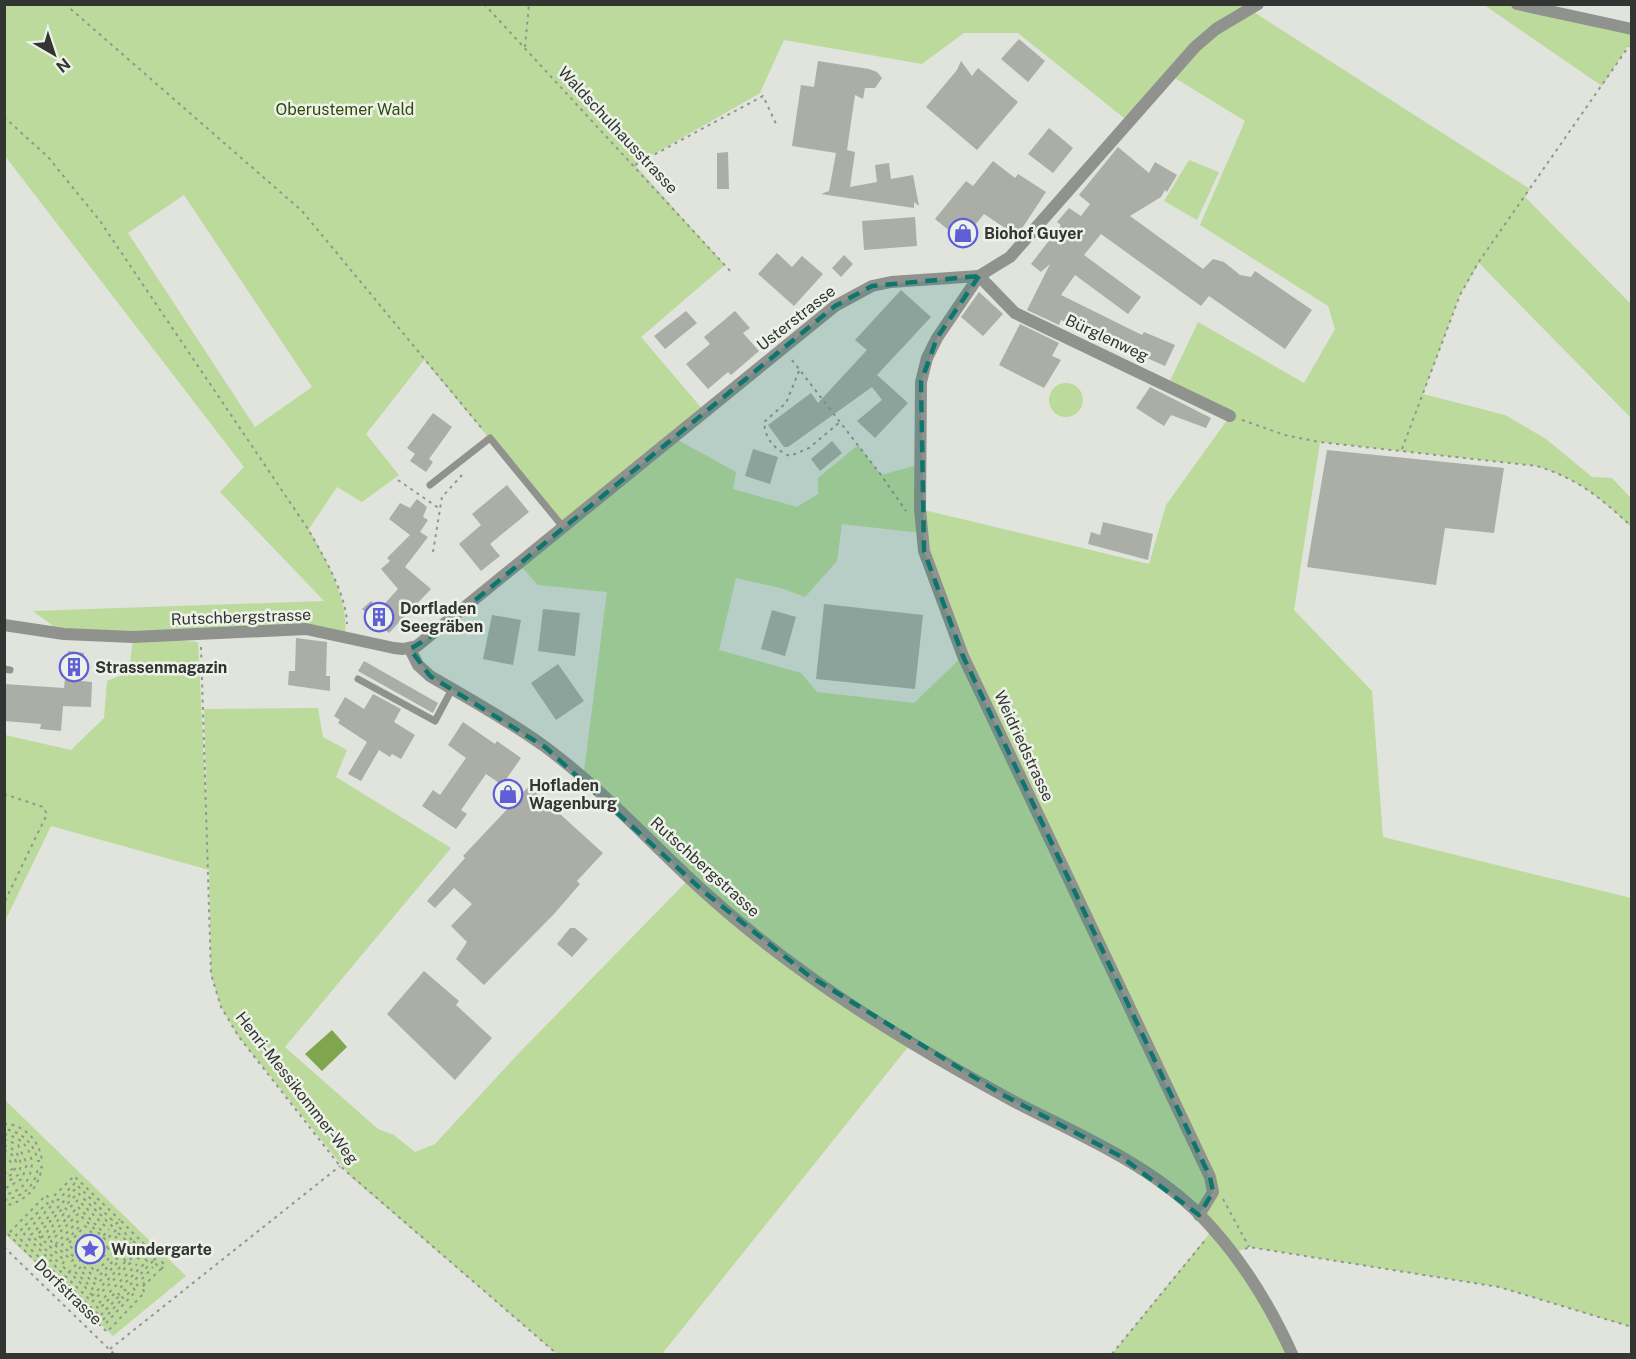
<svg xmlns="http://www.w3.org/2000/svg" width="1636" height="1359" viewBox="0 0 1636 1359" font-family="'Public Sans',sans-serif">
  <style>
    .green { fill: #bcda9c; fill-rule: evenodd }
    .water { fill: #7fa64d }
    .building { fill: #aaaea6 }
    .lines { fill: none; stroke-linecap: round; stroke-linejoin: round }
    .path { stroke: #929690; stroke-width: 2; stroke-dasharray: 3 4.5; stroke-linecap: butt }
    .service { stroke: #90928e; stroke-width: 7 }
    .minor { stroke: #90928e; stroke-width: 12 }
    .tertiary { stroke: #90928e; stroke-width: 12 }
    .marked { fill: #0f766e; fill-opacity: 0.2; stroke: #0f766e; stroke-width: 4.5; stroke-dasharray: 12 8; stroke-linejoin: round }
    .labels { text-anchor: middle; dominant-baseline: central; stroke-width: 5; stroke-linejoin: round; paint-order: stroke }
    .park-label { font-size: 16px; fill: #324a08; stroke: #edf2e9 }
    .street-label { font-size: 16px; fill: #333532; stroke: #edf2e9 }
    .poi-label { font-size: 16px; font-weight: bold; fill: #333532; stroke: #edf2e9; text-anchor: start }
  </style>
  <rect width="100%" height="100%" fill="#e0e4dc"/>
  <g class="green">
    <path d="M5,5H1258L1249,9L1530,189L1525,197L1631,304V418L1479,263L1460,295L1423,394L1505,415L1546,439L1592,477L1612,478L1631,498V527C1600,497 1578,479 1537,466L1320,442L1294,610L1372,691L1383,837L1631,898V1327L1499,1287L1249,1247L1234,1253L1292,1354H1112L1213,1229L1176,1194L912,1042L662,1354H557L352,1178L239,1037L221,1007L211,974L209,870L51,826L5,921V735L71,750L104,718L107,681L129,672L133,638L64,634L33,611L324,601L220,492L244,467L5,156ZM964,33H1018L1129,122L1170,75L1245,121L1200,225L1328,306L1335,329L1304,383L1198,322L1168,385L1230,416L1166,505L1149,564L920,509L921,464L881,475L858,445L818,478V494L797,507L733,489L736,472L674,438L705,412L641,337L725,265L635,165L760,93L784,40L922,64ZM184,195L312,387L255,427L128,233ZM424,360L563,527L519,564L538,585L607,592L583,779L690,878L518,1054L435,1144L415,1152L394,1135L378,1129L285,1047L451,848L336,777L347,750L323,737L318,708L204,709L207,821L198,642L142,638L306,629L345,635C349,598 326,561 309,529L337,487L362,502L399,475L366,434ZM842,524L921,533L963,656L914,703L817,692L801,673L719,650L736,578L781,588L805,597L837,561Z"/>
    <path d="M1484,5H1532L1631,29V49L1628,46L1602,86Z"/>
    <path d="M1189,160L1219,172L1197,220L1164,201Z"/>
    <circle cx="1066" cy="400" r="17"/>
    <path d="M5,1100L186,1276L113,1336L5,1234Z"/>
  </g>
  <path class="water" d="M332,1030L347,1047L322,1071L305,1054Z"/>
  <g class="building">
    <path d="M1019,39L1045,61L1028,82L1001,59Z"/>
    <path d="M818,61L869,69L877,72L882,78L875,88H865L863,99L855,95L847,150L855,152L850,187L877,182L875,165L889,163L891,179L913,175L919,206L914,202V208L821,194L829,191L836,153L792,146L801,85L814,87Z"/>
    <path d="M961,61L972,76L978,68L1018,102L977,150L926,107L957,70Z"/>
    <path d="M1049,128L1073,148L1053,173L1028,154Z"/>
    <path d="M1118,147L1149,173L1155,162L1177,175L1167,192L1165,190L1161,197L1130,216L1203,269L1213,259L1224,262L1240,275L1251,277L1255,271L1312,310L1285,349L1209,296L1201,306L1101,234L1084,255L1141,297L1128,314L1075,275L1061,295L1142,335L1144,332L1175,345L1165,366L1066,322L1061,320L1059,325L1027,310L1050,264L1041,272L1031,264L1061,225L1057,222L1069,208L1081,216L1090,204L1079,195Z"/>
    <path d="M728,152L729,189H717V153Z"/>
    <path d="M993,161L1015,178L1018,174L1046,192L1017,236L984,214L962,241L935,219L966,181L973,186Z"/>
    <path d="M915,217L917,246L864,250L862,221Z"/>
    <path d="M777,253L792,267L802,256L823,274L794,306L758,274Z"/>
    <path d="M844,255L853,264L841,277L832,268Z"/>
    <path d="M901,290L931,317L877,375L908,403L875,438L857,421L882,400L872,387L788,447H784L768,425L811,393L818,403L867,350L855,340Z"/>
    <path d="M979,292L1003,314L983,336L961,317Z"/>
    <path d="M686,311L697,323L665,349L654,336Z"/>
    <path d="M735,311L750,328L743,333L759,351L731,375L728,372L708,389L686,364L710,344L704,337Z"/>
    <path d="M1020,324L1059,343L1052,356L1061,360L1044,388L999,365Z"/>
    <path d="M1150,387L1211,418L1206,428L1171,415L1164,426L1136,408Z"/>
    <path d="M433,413L452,427L429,459L433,462L426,472L410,461L415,454L407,448Z"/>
    <path d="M832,441L842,453L820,471L811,459Z"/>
    <path d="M753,449L778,457L770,484L745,476Z"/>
    <path d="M1327,450L1504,468L1494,533L1445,528L1436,585L1307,567Z"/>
    <path d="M507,485L529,512L490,544L500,556L481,571L459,544L481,525L472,514Z"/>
    <path d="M417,499L427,507L423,517L428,520L420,532L428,537L405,567L431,589L389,633L362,609L371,601L380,609L398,589L381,569L390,561L387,558L410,535L389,519L400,503L410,508Z"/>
    <path d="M1103,522L1153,534L1148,560L1088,544L1091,532L1100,535Z"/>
    <path d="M824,604L923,615L915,689L816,679Z"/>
    <path d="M543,609L580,613L575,656L538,651Z"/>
    <path d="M772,610L796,617L785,656L761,649Z"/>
    <path d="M492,615L521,620L513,665L483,659Z"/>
    <path d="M296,638L327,642L326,676H330V691L288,685L289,671H295Z"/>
    <path d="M68,651L84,653L81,681L92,682L91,707L63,706L61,731L40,729L41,724L4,721V684L64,688Z"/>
    <path d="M364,661L438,703L433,713L358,671Z"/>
    <path d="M558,664L584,701L556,720L531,683Z"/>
    <path d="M373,694L401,709L394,722L415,735L401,759L392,754L390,757L379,750L361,781L348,774L367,742L338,723L340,720L334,716L345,697L364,709Z"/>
    <path d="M463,722L495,744L497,741L521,758L502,785L486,774L461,810L467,814L456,829L422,806L433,790L440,795L466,758L448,745Z"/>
    <path d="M529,786L603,853L577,881L580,884L554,914L484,985L456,959L467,942L451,926L472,904L454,888L435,908L427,901L465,858L463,856Z"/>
    <path d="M570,928H575L588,939L572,957L557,944Z"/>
    <path d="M424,971L459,1001L456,1005L492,1038L455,1080L387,1014Z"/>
  </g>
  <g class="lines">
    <g class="path">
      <path d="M65,4L302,211L484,431"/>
      <path d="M484,4L732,273"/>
      <path d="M525,47L529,4"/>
      <path d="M4,117L48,157L100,221L308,529C323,556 346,592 347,624"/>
      <path d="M635,165L763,96L777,126"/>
      <path d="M792,360L881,475L906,511"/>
      <path d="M799,371L786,403L764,422C765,439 775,450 790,456L809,448L840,422"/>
      <path d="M1242,420L1285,435L1319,442L1537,466C1578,479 1600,497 1632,527"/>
      <path d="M1402,449L1460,295L1478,263L1629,46"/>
      <path d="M398,480L440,509"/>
      <path d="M433,552L442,497L462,475"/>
      <path d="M201,647L211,974L221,1007L239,1037L340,1166L557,1354"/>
      <path d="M4,794L43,807L47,814L4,903"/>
      <path d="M4,1124C25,1124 40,1142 42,1161H38C34,1144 23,1132 4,1129"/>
      <path d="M4,1134C21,1137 30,1147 32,1163C31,1181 22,1191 4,1195"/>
      <path d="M4,1139L18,1145L27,1164L22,1179L4,1189"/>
      <path d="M4,1145C19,1150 24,1162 18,1175L4,1184"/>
      <path d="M4,1150L14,1156L16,1162H11L4,1155"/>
      <path d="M4,1174L16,1167L12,1174L4,1179"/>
      <path d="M75,1183L58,1200L54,1196L74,1176L120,1220"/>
      <path d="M68,1197L78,1186L112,1220L109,1223"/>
      <path d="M1223,1199L1249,1247"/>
      <path d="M4,1200C23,1197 35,1186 38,1168L42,1167C38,1189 26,1201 4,1206"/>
      <path d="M78,1207L105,1234L102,1237"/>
      <path d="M4,1231L8,1234L46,1195L54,1203L24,1234L51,1261L47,1265L100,1316L120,1295L123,1298L130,1292L120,1288L147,1261L130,1244L133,1241L119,1227L106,1240L82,1217L55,1245L51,1241L78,1214L75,1210L68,1217L64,1214L41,1238L65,1261L61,1265L69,1272L90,1250"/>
      <path d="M118,1233L130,1244"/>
      <path d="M8,1234L107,1332L145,1292L141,1288L161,1269L153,1261L157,1257L120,1220L113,1227L78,1193L68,1203L65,1200L31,1235L57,1261L54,1265L89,1299L126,1261L129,1264L133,1261L123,1251L126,1247L116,1237L107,1247L113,1254L96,1272L68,1244L85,1226L107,1247"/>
      <path d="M85,1234L106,1254L95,1264L75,1244Z"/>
      <path d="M41,1238L37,1235L64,1207L67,1210L78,1200L109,1230"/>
      <path d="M48,1238L68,1217"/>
      <path d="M133,1241L147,1254"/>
      <path d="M116,1244L123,1251"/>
      <path d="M55,1245L72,1261L75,1258L62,1245L82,1224"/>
      <path d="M4,1247L114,1354"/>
      <path d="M126,1247L140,1260"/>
      <path d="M113,1248L126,1261"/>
      <path d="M1245,1249L1249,1247L1499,1287L1632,1327"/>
      <path d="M44,1262L16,1235L47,1203L51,1207"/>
      <path d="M161,1269L165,1265L161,1261"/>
      <path d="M58,1284L69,1272L86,1288L89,1285L75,1272"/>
      <path d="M136,1284L141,1288"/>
      <path d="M145,1285L141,1280L153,1267"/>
      <path d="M92,1295L89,1292L96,1285L79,1269L82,1265L99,1282L119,1261L116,1258L100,1275"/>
      <path d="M120,1295L116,1292L99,1309L96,1306L137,1264"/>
      <path d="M92,1302L129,1264"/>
      <path d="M103,1320L123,1298"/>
      <path d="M106,1323L136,1291L130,1285L153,1261"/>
      <path d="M110,1349L340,1166"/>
      <path d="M1112,1354L1206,1239"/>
    </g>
    <g class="service">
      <path d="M430,485L490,438L563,527"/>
      <path d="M4,669L10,670"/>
      <path d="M358,679L435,721L452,689"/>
    </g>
    <path class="minor" d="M979,276L1015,313L1230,416"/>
    <g class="tertiary">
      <path d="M1517,4L1632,29"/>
      <path d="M979,276L937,338L927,358L921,382L920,509L924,551L963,656L1210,1177L1213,1192L1199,1215"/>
      <path d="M4,625L64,634L133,637L306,629L394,648L403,649L417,646L835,306L872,286L891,282L979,276L1010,257L1195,47L1216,29L1258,4"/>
      <path d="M410,649L418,665L430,676C468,698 508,720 544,746C601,788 649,841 701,889C734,919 769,947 805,973C868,1019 947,1065 1015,1102C1079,1135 1149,1164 1200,1215C1240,1256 1269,1303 1292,1354"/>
    </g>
  </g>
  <path class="marked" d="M979,276L937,338L921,382L924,551L963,656L1210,1177L1213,1192L1199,1215L1120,1156L1003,1095L808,975L703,891L545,747L430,676L410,649L430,637L835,306L872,286Z"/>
  <defs>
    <g id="shop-ring" transform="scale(1.5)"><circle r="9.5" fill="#edf2e9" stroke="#5f5ed7" stroke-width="1.5"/><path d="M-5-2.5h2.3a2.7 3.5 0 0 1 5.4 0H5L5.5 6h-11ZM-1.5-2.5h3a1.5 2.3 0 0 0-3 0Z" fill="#5f5ed7"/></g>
    <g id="building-ring" transform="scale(1.5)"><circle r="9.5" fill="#edf2e9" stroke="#5f5ed7" stroke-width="1.5"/><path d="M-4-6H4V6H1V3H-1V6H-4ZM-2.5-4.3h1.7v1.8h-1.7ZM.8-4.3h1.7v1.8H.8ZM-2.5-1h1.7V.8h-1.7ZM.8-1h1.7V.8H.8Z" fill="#5f5ed7"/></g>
    <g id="sight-ring" transform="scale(1.5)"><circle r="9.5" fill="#edf2e9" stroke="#5f5ed7" stroke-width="1.5"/><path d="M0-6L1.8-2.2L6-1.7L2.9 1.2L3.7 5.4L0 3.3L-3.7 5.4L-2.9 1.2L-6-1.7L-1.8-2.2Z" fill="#5f5ed7"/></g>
  </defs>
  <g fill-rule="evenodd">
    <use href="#shop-ring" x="963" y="233"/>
    <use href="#building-ring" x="379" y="617"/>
    <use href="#building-ring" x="74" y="667"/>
    <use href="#shop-ring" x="508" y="794"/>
    <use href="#sight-ring" x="90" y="1249"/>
  </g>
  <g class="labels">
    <g class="park-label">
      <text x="345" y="109">Oberustemer Wald</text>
    </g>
    <g class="street-label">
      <text transform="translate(618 130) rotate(47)">Waldschulhausstrasse</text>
      <text transform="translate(796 318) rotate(-38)">Usterstrasse</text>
      <text transform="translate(1107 338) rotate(25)">Bürglenweg</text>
      <text transform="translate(241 617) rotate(-2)">Rutschbergstrasse</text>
      <text transform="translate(1024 746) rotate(65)">Weidriedstrasse</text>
      <text transform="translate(705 867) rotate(42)">Rutschbergstrasse</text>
      <text transform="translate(297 1088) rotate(52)">Henri-Messikommer-Weg</text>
      <text transform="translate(68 1292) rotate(44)">Dorfstrasse</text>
    </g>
    <g class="poi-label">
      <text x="984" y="233">Biohof Guyer</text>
      <text x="400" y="608">Dorfladen<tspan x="400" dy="18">Seegräben</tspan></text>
      <text x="95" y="667">Strassenmagazin</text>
      <text x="529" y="785">Hofladen<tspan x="529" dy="18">Wagenburg</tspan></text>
      <text x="111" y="1249">Wundergarte</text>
    </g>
  </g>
  <rect width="1636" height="1359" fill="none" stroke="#333532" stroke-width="12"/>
  <g transform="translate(54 54) rotate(141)" stroke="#edf2e9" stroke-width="4.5" paint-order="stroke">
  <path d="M0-4.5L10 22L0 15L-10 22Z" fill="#333532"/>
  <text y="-9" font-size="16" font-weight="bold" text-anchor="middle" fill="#333532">N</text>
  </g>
</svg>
